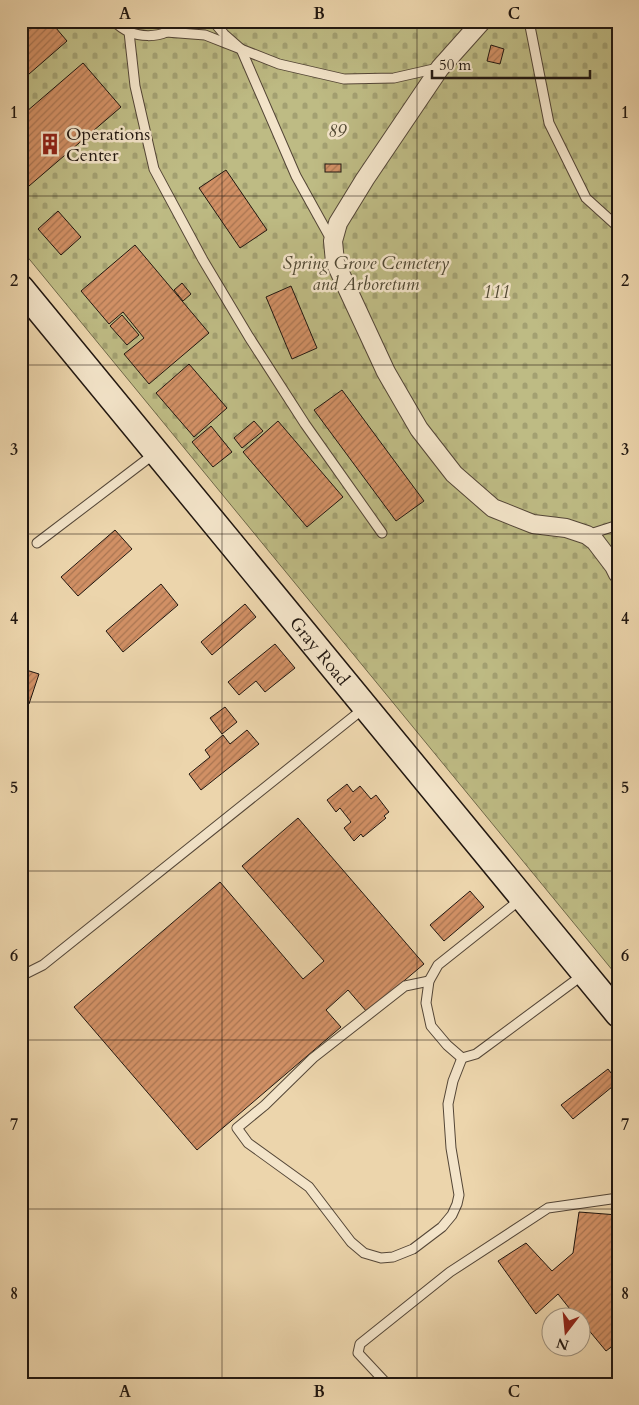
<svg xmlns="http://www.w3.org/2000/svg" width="639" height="1405" viewBox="0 0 639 1405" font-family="Cardo,serif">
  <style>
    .cemetery { fill: url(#cemetery-stones); stroke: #70694a }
    .building { fill: url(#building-hatch); stroke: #211710 }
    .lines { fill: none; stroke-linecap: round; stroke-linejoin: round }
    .lane-casing { stroke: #544637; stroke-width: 11 }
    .street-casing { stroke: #544637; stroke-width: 20 }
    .secondary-casing { stroke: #211710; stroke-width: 28 }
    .lane { stroke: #f3e4c9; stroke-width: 9 }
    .street { stroke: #f3e4c9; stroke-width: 18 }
    .secondary { stroke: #f3e4c9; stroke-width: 25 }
    .grid { fill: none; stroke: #211710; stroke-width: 1; stroke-opacity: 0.55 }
    .labels { text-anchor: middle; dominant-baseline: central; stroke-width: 5; stroke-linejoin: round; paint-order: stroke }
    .park-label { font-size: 18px; font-style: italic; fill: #504833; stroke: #f3e4c9 }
    .poi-label { font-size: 18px; fill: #211710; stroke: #f3e4c9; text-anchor: start }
    .street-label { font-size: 18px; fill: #211710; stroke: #f3e4c9 }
    .neatline { fill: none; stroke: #211710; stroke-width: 2 }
    .grid-label { font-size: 16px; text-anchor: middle; font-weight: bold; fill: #211710 }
  </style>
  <defs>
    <pattern id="cemetery-stones" width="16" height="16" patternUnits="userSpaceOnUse" patternTransform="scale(1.25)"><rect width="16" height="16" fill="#bebb84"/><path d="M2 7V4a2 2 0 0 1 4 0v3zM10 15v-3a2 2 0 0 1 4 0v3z" fill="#a3a071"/></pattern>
    <pattern id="building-hatch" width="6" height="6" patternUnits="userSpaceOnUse" patternTransform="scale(1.25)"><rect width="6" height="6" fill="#d19065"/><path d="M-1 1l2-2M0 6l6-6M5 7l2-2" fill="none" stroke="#a97552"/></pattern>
  </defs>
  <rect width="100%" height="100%" fill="#ecd5ac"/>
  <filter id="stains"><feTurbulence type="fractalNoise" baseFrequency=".004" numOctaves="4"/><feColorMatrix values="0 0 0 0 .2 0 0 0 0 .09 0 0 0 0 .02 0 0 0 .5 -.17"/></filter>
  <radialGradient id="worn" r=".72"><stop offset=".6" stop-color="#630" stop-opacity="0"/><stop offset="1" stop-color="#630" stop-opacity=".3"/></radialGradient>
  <path class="cemetery" d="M21,21H618V977L21,249Z"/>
  <g class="building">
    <path d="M30,21H50L67,41L21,81V29Z"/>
    <path d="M491,45L504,49L500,64L487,61Z"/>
    <path d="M83,63L121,107L29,186L21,176V106L26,112Z"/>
    <rect x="325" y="164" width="16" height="8"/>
    <path d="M226,170L267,230L240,248L199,188Z"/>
    <path d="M58,211L81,237L61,255L38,229Z"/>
    <path d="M135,245L209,333L149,384L124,354L144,338L123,312L109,324L81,291Z"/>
    <path d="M182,283L191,294L183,301L174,290Z"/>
    <path d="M291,286L317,348L292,359L266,297Z"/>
    <path d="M122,315L139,335L127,345L110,326Z"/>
    <path d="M189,364L227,408L194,437L156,393Z"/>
    <path d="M342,390L424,501L396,521L314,410Z"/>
    <path d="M254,421L263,431L242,448L234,438Z"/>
    <path d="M278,421L343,497L307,527L243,452Z"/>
    <path d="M211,426L232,452L213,467L192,442Z"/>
    <path d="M115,530L132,549L78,596L61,577Z"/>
    <path d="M161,584L178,605L123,652L106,631Z"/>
    <path d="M245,604L256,617L212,655L201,642Z"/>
    <path d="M275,644L295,668L265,692L256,681L239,695L228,682Z"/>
    <path d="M21,660L26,662L23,669L39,674L29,704L21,709Z"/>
    <path d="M225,707L237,722L222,734L210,718Z"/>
    <path d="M247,730L259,744L201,790L189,774L210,757L205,750L223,735L230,744Z"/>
    <path d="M347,784L353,792L360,786L371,799L376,795L389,812L384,816L386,818L363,837L361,834L354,841L344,828L351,822L340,808L336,812L327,800Z"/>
    <path d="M298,818L424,964L367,1012L348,990L326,1010L341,1027L197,1150L74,1007L220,882L303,979L324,961L242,866Z"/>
    <path d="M470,891L484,907L444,941L430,925Z"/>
    <path d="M608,1069L618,1082L573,1119L561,1105Z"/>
    <path d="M579,1212L618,1215V1342L606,1351L582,1322V1318H577L558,1294L536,1314L498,1261L526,1243L552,1271L573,1253Z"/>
  </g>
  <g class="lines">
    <g class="lane-casing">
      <g id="lane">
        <path d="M114,21C132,40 164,41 181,21"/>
        <path d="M213,21L224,34L241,49L296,176L332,241"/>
        <path d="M529,21L549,123L586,198L618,227"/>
        <path d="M129,32L135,86L154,169L203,260L249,337L305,424L382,533"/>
        <path d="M166,32L205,35L279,64L344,79L394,78L438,68"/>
        <path d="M587,535L618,525"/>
        <path d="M37,543L154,454"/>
        <path d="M521,899L438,965L429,981L426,1003L431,1026L447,1045L462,1058L476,1054L584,974"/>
        <path d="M21,976L43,965L363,709"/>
        <path d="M429,981L405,986L313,1058L265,1105L237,1128L248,1143L309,1187L351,1242L364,1253L381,1258L393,1257L413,1249L442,1227L452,1215L457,1204L459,1195L451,1148L448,1104L453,1081L462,1058"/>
        <path d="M387,1384L358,1353L360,1344L450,1272L548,1208L618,1198"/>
      </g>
    </g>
    <g class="street-casing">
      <path id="street" d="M482,21L440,68L365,179L338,223L333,241L335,262L386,372L419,429L454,474L493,508L533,524L566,528L587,535L595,541L614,566L618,574"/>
    </g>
    <g class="secondary-casing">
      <g id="secondary">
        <path id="s1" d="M21,288L618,1014"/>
      </g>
    </g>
    <use href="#lane" class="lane"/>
    <use href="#street" class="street"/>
    <use href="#secondary" class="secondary"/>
  </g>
  <path class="grid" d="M222,21V1384M417,21V1384M21,196H618M21,365H618M21,534H618M21,702H618M21,871H618M21,1040H618M21,1209H618"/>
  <defs>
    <g id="building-bare" transform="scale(1.725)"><path d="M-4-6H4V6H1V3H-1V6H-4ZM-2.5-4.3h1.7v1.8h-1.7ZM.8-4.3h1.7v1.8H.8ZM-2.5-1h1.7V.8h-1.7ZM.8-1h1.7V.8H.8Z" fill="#8f2418" stroke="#f3e4c9" stroke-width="2.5" paint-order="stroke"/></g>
  </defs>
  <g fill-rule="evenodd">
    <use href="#building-bare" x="50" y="144"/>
  </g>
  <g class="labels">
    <g class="park-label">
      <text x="337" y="131">89</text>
      <text x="366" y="263">Spring Grove Cemetery<tspan x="366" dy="21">and Arboretum</tspan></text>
      <text x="496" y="292">111</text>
    </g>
    <g class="poi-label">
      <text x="66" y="134">Operations<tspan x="66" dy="21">Center</tspan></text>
    </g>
    <g class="street-label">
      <text stroke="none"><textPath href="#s1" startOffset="470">Gray Road</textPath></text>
    </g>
  </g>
  <rect width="639" height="1405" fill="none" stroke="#ecd5ac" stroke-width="55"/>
  <g transform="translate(566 1332) rotate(196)"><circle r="24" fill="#f3e4c9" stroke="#9f927f"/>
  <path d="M0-4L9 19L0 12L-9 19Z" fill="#8f2418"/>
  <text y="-8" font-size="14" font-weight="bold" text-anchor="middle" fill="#211710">N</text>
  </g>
  <path d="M432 70v8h158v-8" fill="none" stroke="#211710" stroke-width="2.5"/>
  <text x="439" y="70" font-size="15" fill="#211710" stroke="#f3e4c9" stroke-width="4" paint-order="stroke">50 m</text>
  <rect x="28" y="28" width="584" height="1350" class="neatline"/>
  <g class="grid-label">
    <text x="125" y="19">A</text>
    <text x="319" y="19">B</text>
    <text x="514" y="19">C</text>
    <text x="14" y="118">1</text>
    <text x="625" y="118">1</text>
    <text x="14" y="286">2</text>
    <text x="625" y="286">2</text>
    <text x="14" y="455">3</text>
    <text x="625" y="455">3</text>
    <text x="14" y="624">4</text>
    <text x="625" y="624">4</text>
    <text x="14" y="793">5</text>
    <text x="625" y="793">5</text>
    <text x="14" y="961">6</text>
    <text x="625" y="961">6</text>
    <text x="14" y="1130">7</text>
    <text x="625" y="1130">7</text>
    <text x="14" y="1299">8</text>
    <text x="625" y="1299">8</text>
    <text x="125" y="1397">A</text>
    <text x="319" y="1397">B</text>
    <text x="514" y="1397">C</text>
  </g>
  <rect width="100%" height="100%" filter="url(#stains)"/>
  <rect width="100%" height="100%" fill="url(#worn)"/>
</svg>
